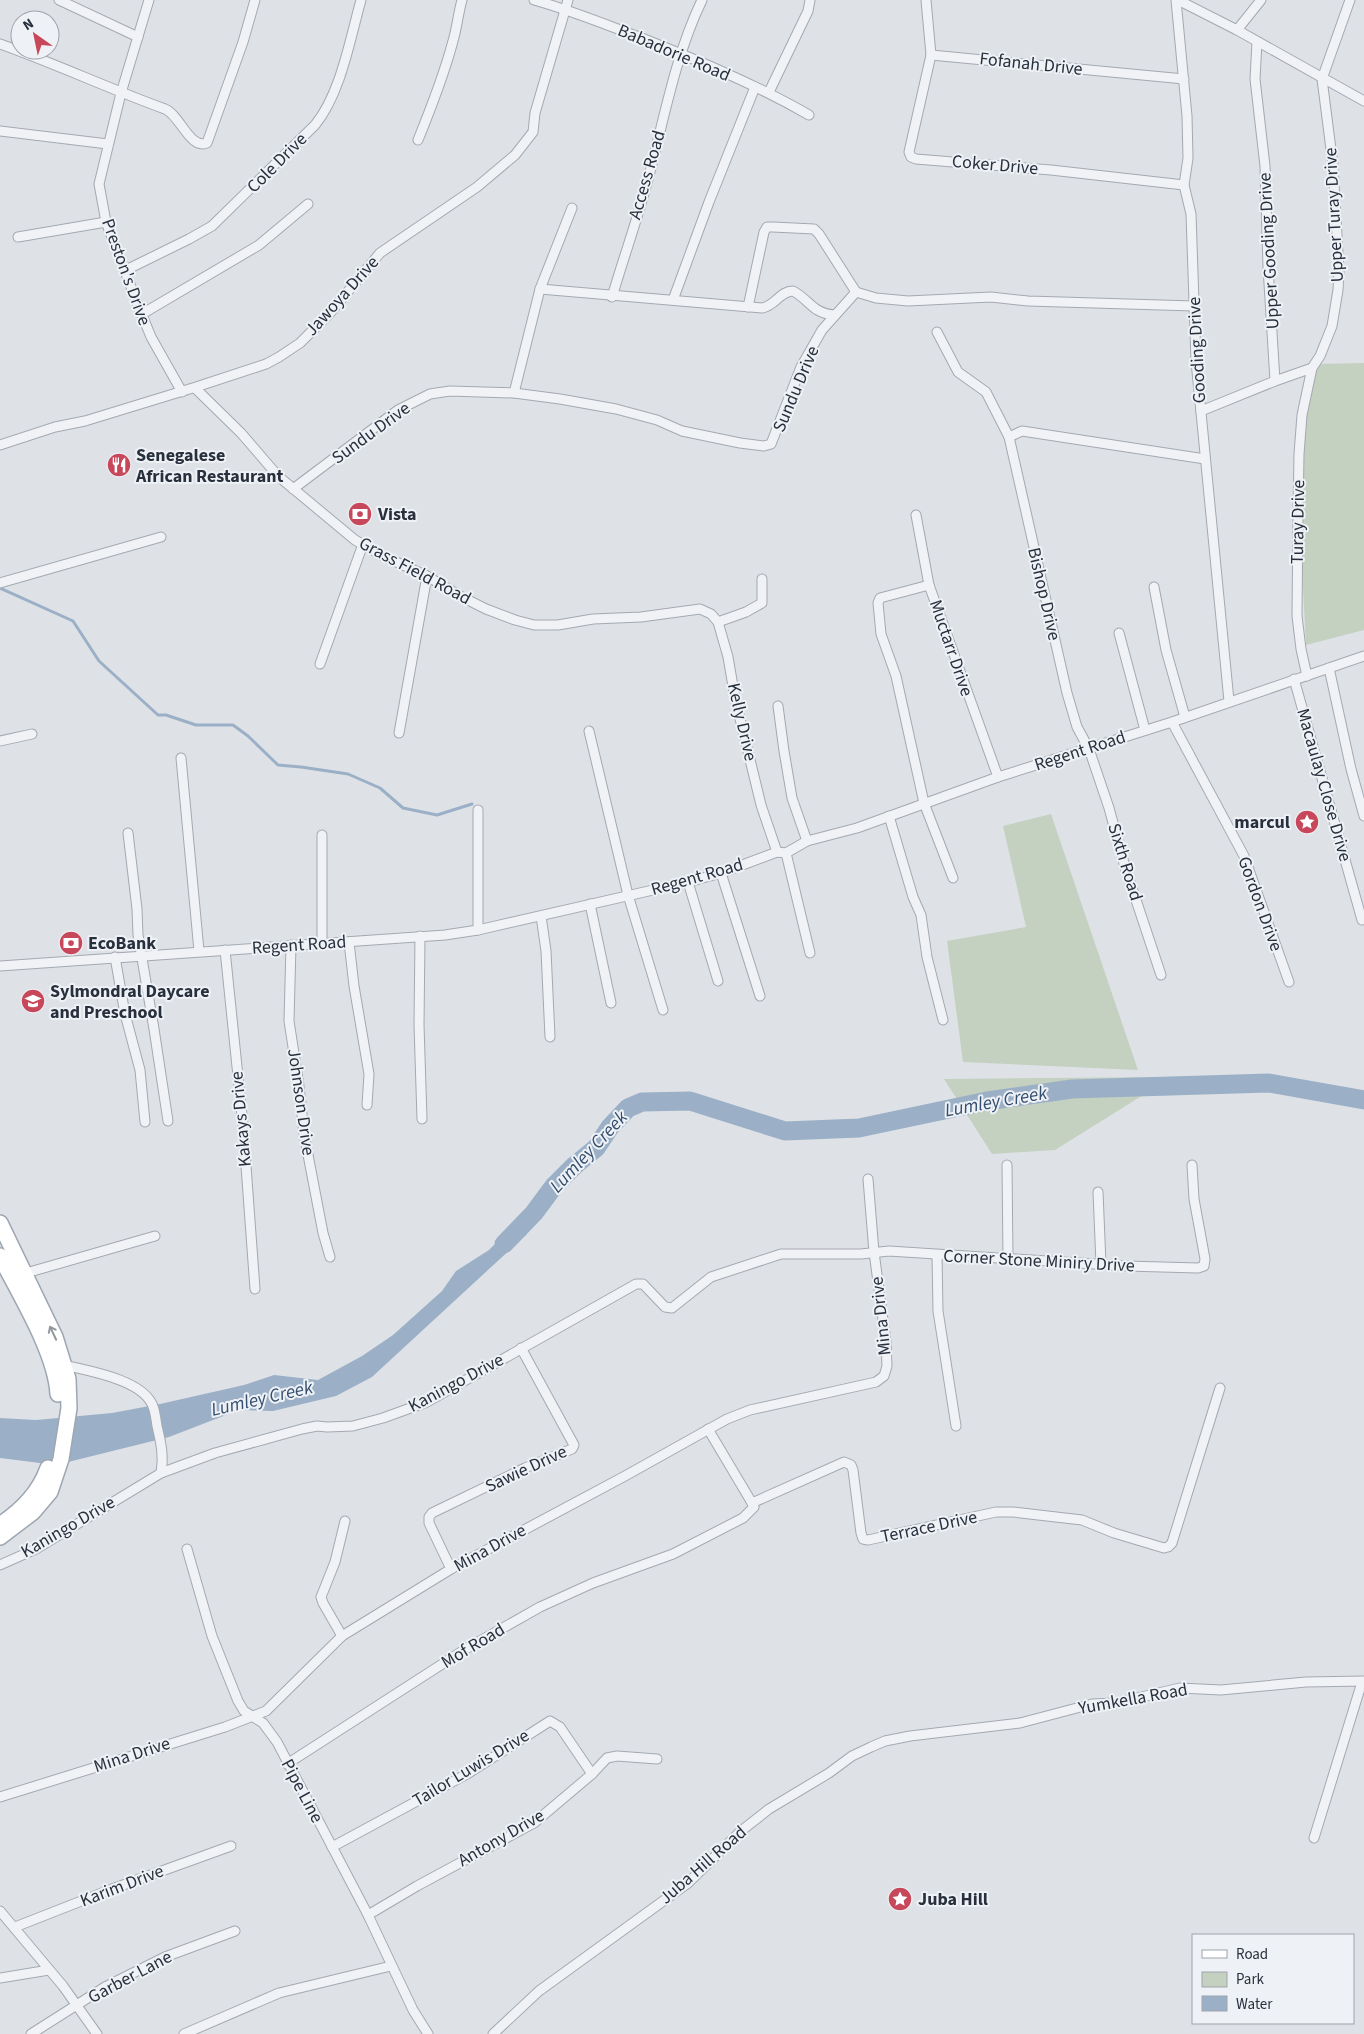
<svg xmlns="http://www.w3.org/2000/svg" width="1364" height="2034" viewBox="0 0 1364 2034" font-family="'Source Sans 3',sans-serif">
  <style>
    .green { fill: #c4d1c0 }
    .water { fill: #9bb0c6 }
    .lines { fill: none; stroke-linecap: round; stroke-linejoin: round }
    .stream { stroke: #9bb0c6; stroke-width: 3 }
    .river { stroke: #9bb0c6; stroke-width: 19 }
    .street-casing { stroke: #a4a9b1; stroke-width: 11 }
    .primary-casing { stroke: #9ea6b2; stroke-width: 18 }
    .street { stroke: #f1f2f6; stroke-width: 9 }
    .primary { stroke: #fff; stroke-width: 15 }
    .oneway { stroke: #94989e }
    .labels { text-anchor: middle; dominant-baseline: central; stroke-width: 4; stroke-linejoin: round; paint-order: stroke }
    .street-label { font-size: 18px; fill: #28303d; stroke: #eef1f5 }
    .poi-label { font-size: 18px; font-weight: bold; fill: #28303d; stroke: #eef1f5; text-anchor: start }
    .water-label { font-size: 19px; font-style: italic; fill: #344f6f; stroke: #eef1f5 }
  </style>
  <rect width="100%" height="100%" fill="#dee2e7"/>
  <g class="green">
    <path d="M1364,363V630L1306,645L1301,550L1304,420L1316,364Z"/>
    <path d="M1051,814L1138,1070L963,1062L947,941L1026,927L1003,826Z"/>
    <path d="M1172,1077L1055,1150L992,1154L944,1079Z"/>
  </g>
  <path class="water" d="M517,1222L527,1234L372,1377L336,1396L273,1411L239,1410L169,1437L56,1465L0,1458V1418L36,1420L112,1413L160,1404L244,1385L274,1375L318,1380L362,1356L393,1335L442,1291L456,1271L489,1250Z"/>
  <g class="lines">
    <path class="stream" d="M0,588L73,621L99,661L158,715H166L196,725H233L248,736L278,765L301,767L348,774L380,788L403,808L437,815L472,804"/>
    <path class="river" d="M504,1244L534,1213L554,1186L574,1166L596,1148L610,1127L628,1108L642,1102L690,1101L785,1131L859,1128L987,1101L1072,1089L1269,1083L1364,1100"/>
    <g class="street-casing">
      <g id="street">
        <path d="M59,0L138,37"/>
        <path d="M149,0L121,93L99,184L106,222L138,305L151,337L182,392"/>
        <path d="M534,0C570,10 604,24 639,37C697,60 755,84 809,115"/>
        <path d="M926,0L931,55L909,152L911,157L916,159L1051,170L1184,185"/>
        <path d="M1176,0L1187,116L1188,158L1184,185L1191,214L1196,361L1229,701"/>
        <path d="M1178,0L1237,30L1364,101"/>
        <path d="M1237,30L1261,0"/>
        <path d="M0,44C56,64 110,89 165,109C180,115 190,150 207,143L243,42L255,0"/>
        <path d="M931,55L1184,79"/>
        <path d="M769,92L808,11L810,0"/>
        <path d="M0,131L108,144"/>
        <path d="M418,140C431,108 444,75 453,41C457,28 458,14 462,0"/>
        <path d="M18,237L106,222"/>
        <path d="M126,270L189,239L212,226L315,125C341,93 350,39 361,0"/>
        <path d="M540,289L762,308C775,306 780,291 793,291C810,300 812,313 834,315"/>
        <path d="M612,297C625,253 641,209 652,164C666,109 677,52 702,0"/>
        <path d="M673,300L709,202L755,87"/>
        <path d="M748,307L764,232L767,227H773L814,229L819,234L856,292"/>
        <path d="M142,314L259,245L308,204"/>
        <path d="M937,332L958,372L986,392L1009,437L1067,693L1077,727L1089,749L1109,808L1125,867L1161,975"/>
        <path d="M1275,381L1312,368L1320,356L1332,326L1338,290L1339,271L1333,165L1322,79L1350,0"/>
        <path d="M196,389L241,433L278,476L355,540L381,555L427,576L460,596L486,609L515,620L534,625H558L593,619L641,617L700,609L711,614L718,622L728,657L735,698L761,805L777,852"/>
        <path d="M514,393L540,289L572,208"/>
        <path d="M1201,411L1275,381L1268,267L1265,166L1255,79L1257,42"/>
        <path d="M1009,437L1022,431L1205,459"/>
        <path d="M0,445L55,427L85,421L196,387L266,364L279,357L300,343L330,313L380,253L477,187L515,155L533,132L535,113L568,0"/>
        <path d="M293,489L398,410L430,394L450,391L514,393L560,399L616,409L657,420L682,431L740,443L764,446L771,444L801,367L822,330L856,292L876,298L908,301L991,297L1028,301L1194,306"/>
        <path d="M916,515L929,585L998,777"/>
        <path d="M0,583L161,537"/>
        <path d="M929,585L880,598L878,603L881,634L896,676L924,803L953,878"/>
        <path d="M1154,587L1166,650L1185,717"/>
        <path d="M718,622L746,612L762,603V579"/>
        <path d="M1119,633L1145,730"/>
        <path d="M320,664L363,544"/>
        <path d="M1329,668L1351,769L1364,816"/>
        <path d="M1307,676L1301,649L1297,616L1298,513L1299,454L1302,415L1312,368"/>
        <path d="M1294,679L1362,920"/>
        <path d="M778,706L784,751L792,798L807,841"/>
        <path d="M1172,722L1244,856L1289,982"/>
        <path d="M589,731L628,895L663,1010"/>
        <path d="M399,733L427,576"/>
        <path d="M0,741L32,734"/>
        <path d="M181,758L199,951"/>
        <path d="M478,810V930"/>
        <path d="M889,816L913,897L921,915L927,957L943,1020"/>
        <path d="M128,833L137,909L138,935L154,1029L168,1121"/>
        <path d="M786,853L810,953"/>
        <path d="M721,873L760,996"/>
        <path d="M688,882L718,981"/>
        <path d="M590,904L611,1003"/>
        <path d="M541,916L546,951L550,1037"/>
        <path d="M420,936L419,1025L422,1119"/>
        <path d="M349,942L354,986L369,1074L367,1105"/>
        <path d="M322,943V835"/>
        <path d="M291,945L289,1021L299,1086L304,1134L323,1233L330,1257"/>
        <path d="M225,950L243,1125L255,1289"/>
        <path d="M115,957L125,1014L140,1070L145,1122"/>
        <path d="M0,966L445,935L478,930L688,882L721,873L777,852L786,853L807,841L857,828L998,777L1172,722L1364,656"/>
        <path d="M1007,1165L1008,1259"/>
        <path d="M1098,1192L1101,1264"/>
        <path d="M937,1255L938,1311L956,1426"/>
        <path d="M26,1273L155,1236"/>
        <path d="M64,1365C88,1371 140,1379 152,1404C155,1410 156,1419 157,1426C161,1443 164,1456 161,1473"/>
        <path d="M708,1429L752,1503L844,1462L851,1465L853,1470L861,1533L863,1539L868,1540L996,1512H1013L1082,1520L1114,1533L1164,1548L1168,1547L1172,1543L1220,1388"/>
        <path d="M187,1549L212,1636L238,1701L244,1711L263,1723L277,1742L368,1915L413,2010L428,2034"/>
        <path d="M0,1565L36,1549L161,1473L215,1453L302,1429L317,1426L327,1427L353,1426L383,1418L427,1402L636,1284H643L665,1307L672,1308L711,1277L781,1254H861L889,1251L1126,1266L1198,1268L1204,1266L1205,1259L1194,1199L1192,1165"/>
        <path d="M451,1569L429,1523V1517L432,1513L525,1468L572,1449L574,1445L521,1348"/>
        <path d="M342,1636L323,1603L321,1597L335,1562L345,1521"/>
        <path d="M287,1764L464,1650L540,1607L593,1583L673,1554L743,1518L754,1507L752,1503"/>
        <path d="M0,1797L225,1727L266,1711L342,1636L451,1569L625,1476L727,1419L750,1410L876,1382L884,1376L887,1366L886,1342L874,1252L868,1179"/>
        <path d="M1314,1838L1362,1682"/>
        <path d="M332,1847L467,1774L550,1721L560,1727L592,1774"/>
        <path d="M0,1911L63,1986L97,2034"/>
        <path d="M368,1915L417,1886L534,1823L592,1774L607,1758L617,1756L657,1759"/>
        <path d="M15,1927L112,1889L231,1846"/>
        <path d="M0,1978L49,1970"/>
        <path d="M31,2034L105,1987L165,1957L235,1931"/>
        <path d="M184,2034L279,1993L391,1966"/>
        <path d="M493,2034L539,1991L688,1883L741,1831L769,1809L829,1773L852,1756L871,1747L885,1741L910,1736L1020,1723L1092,1704L1116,1703L1180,1688L1221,1690L1306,1682L1364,1681"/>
      </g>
    </g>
    <g class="primary-casing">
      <g id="primary">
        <path d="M0,1223L55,1337L68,1379L69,1408L61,1459L50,1492L33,1512L0,1537"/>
        <path d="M0,1256C19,1293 56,1353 58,1394"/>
        <path d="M0,1525C22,1510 39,1493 48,1468"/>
      </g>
    </g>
    <use href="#street" class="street"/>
    <use href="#primary" class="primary"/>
  </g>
  <defs><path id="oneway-shaft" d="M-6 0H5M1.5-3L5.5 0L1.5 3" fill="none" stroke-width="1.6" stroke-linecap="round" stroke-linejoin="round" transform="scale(1.25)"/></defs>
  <use class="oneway" href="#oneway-shaft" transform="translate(53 1333) rotate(-115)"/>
  <defs>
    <g id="restaurant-disc" transform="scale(1.25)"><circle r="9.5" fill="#c8485b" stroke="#eef1f5"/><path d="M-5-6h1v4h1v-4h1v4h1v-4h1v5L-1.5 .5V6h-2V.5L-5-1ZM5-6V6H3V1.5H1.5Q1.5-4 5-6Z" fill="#fff"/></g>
    <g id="bank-disc" transform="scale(1.25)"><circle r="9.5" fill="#c8485b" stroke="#eef1f5"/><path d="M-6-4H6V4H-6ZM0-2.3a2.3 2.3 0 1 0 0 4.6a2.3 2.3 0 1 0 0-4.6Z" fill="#fff"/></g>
    <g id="sight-disc" transform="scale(1.25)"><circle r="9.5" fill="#c8485b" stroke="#eef1f5"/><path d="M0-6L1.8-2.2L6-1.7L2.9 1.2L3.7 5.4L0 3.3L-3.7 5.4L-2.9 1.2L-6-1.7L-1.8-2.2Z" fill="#fff"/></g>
    <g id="school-disc" transform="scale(1.25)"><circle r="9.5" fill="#c8485b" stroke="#eef1f5"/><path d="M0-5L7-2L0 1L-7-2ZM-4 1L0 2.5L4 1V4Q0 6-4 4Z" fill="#fff"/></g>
  </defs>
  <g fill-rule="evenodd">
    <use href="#restaurant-disc" x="119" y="465"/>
    <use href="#bank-disc" x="360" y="514"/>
    <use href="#sight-disc" x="1307" y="822"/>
    <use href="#bank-disc" x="71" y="943"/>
    <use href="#school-disc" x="33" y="1001"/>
    <use href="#sight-disc" x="900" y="1899"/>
  </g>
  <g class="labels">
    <g class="street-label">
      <text transform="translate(674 53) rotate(23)">Babadorie Road</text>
      <text transform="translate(1031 64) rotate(6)">Fofanah Drive</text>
      <text transform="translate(277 163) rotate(-45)">Cole Drive</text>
      <text transform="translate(995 165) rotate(5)">Coker Drive</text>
      <text transform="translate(647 175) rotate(-74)">Access Road</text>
      <text transform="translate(1334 215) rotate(-93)">Upper Turay Drive</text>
      <text transform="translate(1269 251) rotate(-93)">Upper Gooding Drive</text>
      <text transform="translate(126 272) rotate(70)">Preston's Drive</text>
      <text transform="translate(342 296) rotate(-48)">Jawoya Drive</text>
      <text transform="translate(1197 350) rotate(-93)">Gooding Drive</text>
      <text transform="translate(796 389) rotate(-67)">Sundu Drive</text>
      <text transform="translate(371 433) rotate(-36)">Sundu Drive</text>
      <text transform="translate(1298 522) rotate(-89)">Turay Drive</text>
      <text transform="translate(415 571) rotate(28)">Grass Field Road</text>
      <text transform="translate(1044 594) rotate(77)">Bishop Drive</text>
      <text transform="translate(951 648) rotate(71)">Muctarr Drive</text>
      <text transform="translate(742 722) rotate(77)">Kelly Drive</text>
      <text transform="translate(1080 751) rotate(-18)">Regent Road</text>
      <text transform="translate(1324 785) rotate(74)">Macaulay Close Drive</text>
      <text transform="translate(1125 862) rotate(73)">Sixth Road</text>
      <text transform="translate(697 877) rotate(-16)">Regent Road</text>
      <text transform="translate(1260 904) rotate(70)">Gordon Drive</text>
      <text transform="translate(299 945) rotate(-4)">Regent Road</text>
      <text transform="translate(301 1102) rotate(82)">Johnson Drive</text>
      <text transform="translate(241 1119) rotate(-95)">Kakays Drive</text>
      <text transform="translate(1039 1261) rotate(3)">Corner Stone Miniry Drive</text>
      <text transform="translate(881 1316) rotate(-96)">Mina Drive</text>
      <text transform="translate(456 1383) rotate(-28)">Kaningo Drive</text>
      <text transform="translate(526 1469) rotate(-25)">Sawie Drive</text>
      <text transform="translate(68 1527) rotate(-30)">Kaningo Drive</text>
      <text transform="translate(929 1527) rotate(-12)">Terrace Drive</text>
      <text transform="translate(490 1548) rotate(-29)">Mina Drive</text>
      <text transform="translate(473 1646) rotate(-31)">Mof Road</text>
      <text transform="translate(1133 1699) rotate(-10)">Yumkella Road</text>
      <text transform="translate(132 1755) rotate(-18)">Mina Drive</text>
      <text transform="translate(471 1768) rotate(-31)">Tailor Luwis Drive</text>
      <text transform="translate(302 1791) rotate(62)">Pipe Line</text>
      <text transform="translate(501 1838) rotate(-30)">Antony Drive</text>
      <text transform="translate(703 1865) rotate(-41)">Juba Hill Road</text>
      <text transform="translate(122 1886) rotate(-21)">Karim Drive</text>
      <text transform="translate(130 1977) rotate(-28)">Garber Lane</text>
    </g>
    <g class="poi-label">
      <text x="136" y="455">Senegalese<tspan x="136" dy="21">African Restaurant</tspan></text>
      <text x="378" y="514">Vista</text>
      <text x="1290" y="822" text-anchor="end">marcul</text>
      <text x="88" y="943">EcoBank</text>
      <text x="50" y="991">Sylmondral Daycare<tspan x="50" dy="21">and Preschool</tspan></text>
      <text x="918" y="1899">Juba Hill</text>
    </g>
    <g class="water-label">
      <text transform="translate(996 1102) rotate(-10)">Lumley Creek</text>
      <text transform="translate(589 1152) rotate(-47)">Lumley Creek</text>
      <text transform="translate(262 1399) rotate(-13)">Lumley Creek</text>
    </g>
  </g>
  <rect x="1192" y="1934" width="162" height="90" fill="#eef1f5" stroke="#9fa4ab"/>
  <rect x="1202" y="1950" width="25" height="8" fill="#ffffff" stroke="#9fa4ab"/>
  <text x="1236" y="1959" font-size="15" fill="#28303d">Road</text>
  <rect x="1202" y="1972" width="25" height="15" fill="#c4d1c0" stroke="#9fa4ab"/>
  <text x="1236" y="1984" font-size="15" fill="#28303d">Park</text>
  <rect x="1202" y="1996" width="25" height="15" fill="#9bb0c6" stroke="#9fa4ab"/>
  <text x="1236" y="2009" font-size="15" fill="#28303d">Water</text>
  <g transform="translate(35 35) rotate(327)"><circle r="24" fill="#eef1f5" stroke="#9fa4ab"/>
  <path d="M0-4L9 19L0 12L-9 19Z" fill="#c8485b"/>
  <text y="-8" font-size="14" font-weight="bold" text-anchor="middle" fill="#28303d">N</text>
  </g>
</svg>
